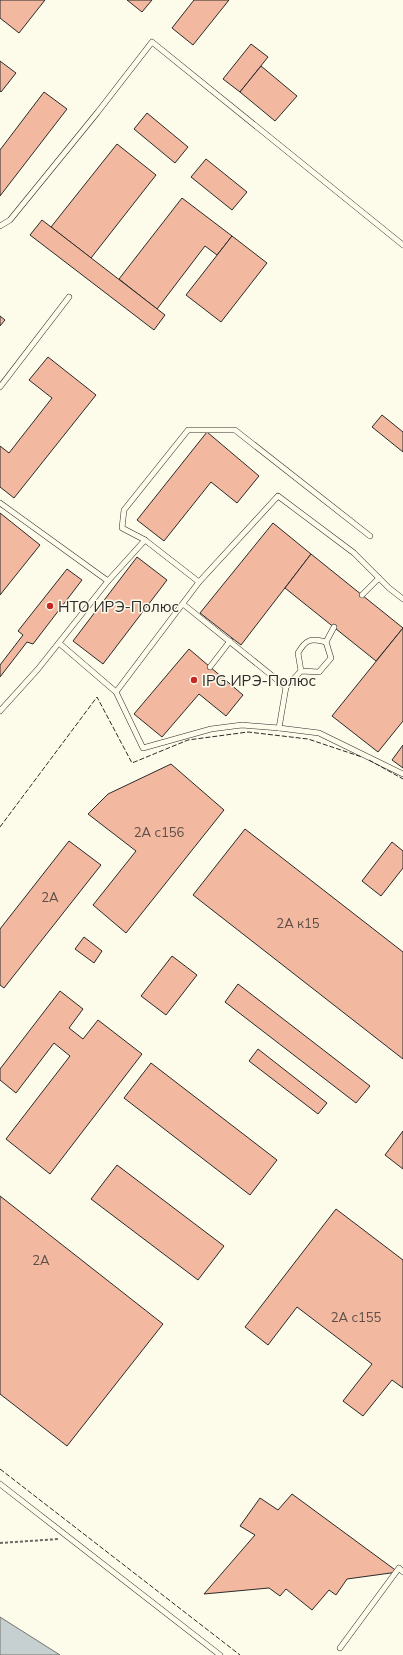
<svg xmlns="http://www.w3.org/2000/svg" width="403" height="1655" viewBox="0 0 403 1655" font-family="Mulish,sans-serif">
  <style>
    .water { fill: #c7d0d0; stroke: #74746e }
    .building { fill: #f2b8a0; stroke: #2b2b2b }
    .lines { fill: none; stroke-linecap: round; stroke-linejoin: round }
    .lane-casing { stroke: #2b2b2b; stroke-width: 6 }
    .path { stroke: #6a6964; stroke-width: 2; stroke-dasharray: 3 2; stroke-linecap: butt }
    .lane { stroke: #fdfbea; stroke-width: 5 }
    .fence { stroke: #2b2b2b; stroke-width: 1; stroke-dasharray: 5 2; stroke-linecap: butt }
    .poi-dot { fill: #c62828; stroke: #fdfbea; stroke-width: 1.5 }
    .labels { text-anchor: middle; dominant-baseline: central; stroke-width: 3; stroke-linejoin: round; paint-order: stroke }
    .number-label { font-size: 13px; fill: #5d4e48 }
    .poi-label { font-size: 15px; fill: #2b2b2b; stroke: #fdfbea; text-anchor: start }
  </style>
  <rect width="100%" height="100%" fill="#fdfbea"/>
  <path class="water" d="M0,1617L60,1655H0Z"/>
  <g class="building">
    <path d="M0,0H45L19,33L0,18Z"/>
    <path d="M127,0H152L142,12Z"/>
    <path d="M194,0H229L193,45L172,28Z"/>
    <path d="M251,44L268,57L240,92L223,79Z"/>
    <path d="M0,61L16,73L1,92L0,91Z"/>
    <path d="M261,66L297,96L275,121L240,92Z"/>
    <path d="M44,92L67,109L0,196V150Z"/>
    <path d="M147,113L188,147L175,163L134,129Z"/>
    <path d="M117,144L156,175L91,258L51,227Z"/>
    <path d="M206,159L247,192L232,210L191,177Z"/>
    <path d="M182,198L232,236L217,255L205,246L157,309L119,279Z"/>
    <path d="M42,220L165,315L154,330L30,235Z"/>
    <path d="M232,236L267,263L221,322L186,295Z"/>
    <path d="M0,316L5,320L0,326Z"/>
    <path d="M48,357L96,395L14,498L0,487V446L9,453L52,398L29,380Z"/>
    <path d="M382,415L403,432V452L372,427Z"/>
    <path d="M207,432L259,476L237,503L211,482L164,541L137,520Z"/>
    <path d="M0,513L40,545L0,595Z"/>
    <path d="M273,523L311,554L241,645L200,613Z"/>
    <path d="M311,554L403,628L376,661L285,588Z"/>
    <path d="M137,557L167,580L103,664L73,641Z"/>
    <path d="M67,569L82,580L33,644L27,642L0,677V665L23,635L18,631Z"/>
    <path d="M403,628V721L378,752L332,716Z"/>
    <path d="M189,649L243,695L226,716L199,694L162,737L134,714Z"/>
    <path d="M403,745V768L392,760Z"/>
    <path d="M171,764L224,810L126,933L93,905L136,851L88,814L108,794Z"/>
    <path d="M245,829L403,952V1059L193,895Z"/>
    <path d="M69,841L101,865L4,988L0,985V929Z"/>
    <path d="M392,842L403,851V868L381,896L362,881Z"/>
    <path d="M84,937L102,951L94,963L75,949Z"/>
    <path d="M172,956L197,975L166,1015L141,996Z"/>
    <path d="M238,984L370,1086L356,1103L225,1002Z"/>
    <path d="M60,991L83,1009L69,1028L83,1039L98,1020L142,1054L50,1174L6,1139L70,1056L54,1043L16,1093L0,1080V1069Z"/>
    <path d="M258,1049L327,1103L318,1114L249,1061Z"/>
    <path d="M151,1063L277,1160L250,1195L124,1098Z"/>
    <path d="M403,1131V1169L385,1155Z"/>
    <path d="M117,1165L224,1246L198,1280L91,1199Z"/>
    <path d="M0,1196L163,1324L67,1446L0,1394Z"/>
    <path d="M336,1209L403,1260V1388L392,1380L363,1416L343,1401L372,1364L297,1307L268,1345L245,1327Z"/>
    <path d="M292,1494L398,1572L347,1579L336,1595L329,1590L312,1610L286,1589L280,1596L269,1588L204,1594L255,1535L240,1526L260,1498L278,1510Z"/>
  </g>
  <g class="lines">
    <g class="lane-casing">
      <g id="lane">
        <path d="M0,226L10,220L97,113L152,42L403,245"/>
        <path d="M0,387L69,297"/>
        <path d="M0,503L108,581L145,540L199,582"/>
        <path d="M145,540L122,528L124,510L188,430H235L370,536"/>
        <path d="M362,595L379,578"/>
        <path d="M183,604L286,687"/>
        <path d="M334,627L326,642L331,658L319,672L301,671L286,687L279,728L319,733L403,774"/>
        <path d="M59,643L116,692L143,748L211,729L242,725L279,728"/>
        <path d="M210,667L230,641"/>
        <path d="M301,671L298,653C306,639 311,638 326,642"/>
        <path d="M116,692L199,582L278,496L354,553L389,588L403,599"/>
        <path d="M0,711L38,669L108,581"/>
        <path d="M0,1484L220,1655"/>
        <path d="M340,1648L399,1568L403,1572"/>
      </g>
    </g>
    <path class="path" d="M0,1543L59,1539"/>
    <use href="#lane" class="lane"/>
    <g class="fence">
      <path d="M369,760L403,779"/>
      <path d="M0,827L97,697L132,763L188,740L248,732L308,739L362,757"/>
      <path d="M0,1469L240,1655"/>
    </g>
  </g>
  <g class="poi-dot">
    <circle cx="50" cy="606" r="4"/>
    <circle cx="194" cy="680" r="4"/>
  </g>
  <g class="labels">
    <g class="number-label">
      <text x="159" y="832">2А с156</text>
      <text x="50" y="897">2А</text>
      <text x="298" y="923">2А к15</text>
      <text x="41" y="1260">2А</text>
      <text x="356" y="1317">2А с155</text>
    </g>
    <g class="poi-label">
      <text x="58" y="606">НТО ИРЭ-Полюс</text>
      <text x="202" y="680">IPG ИРЭ-Полюс</text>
    </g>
  </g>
</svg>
